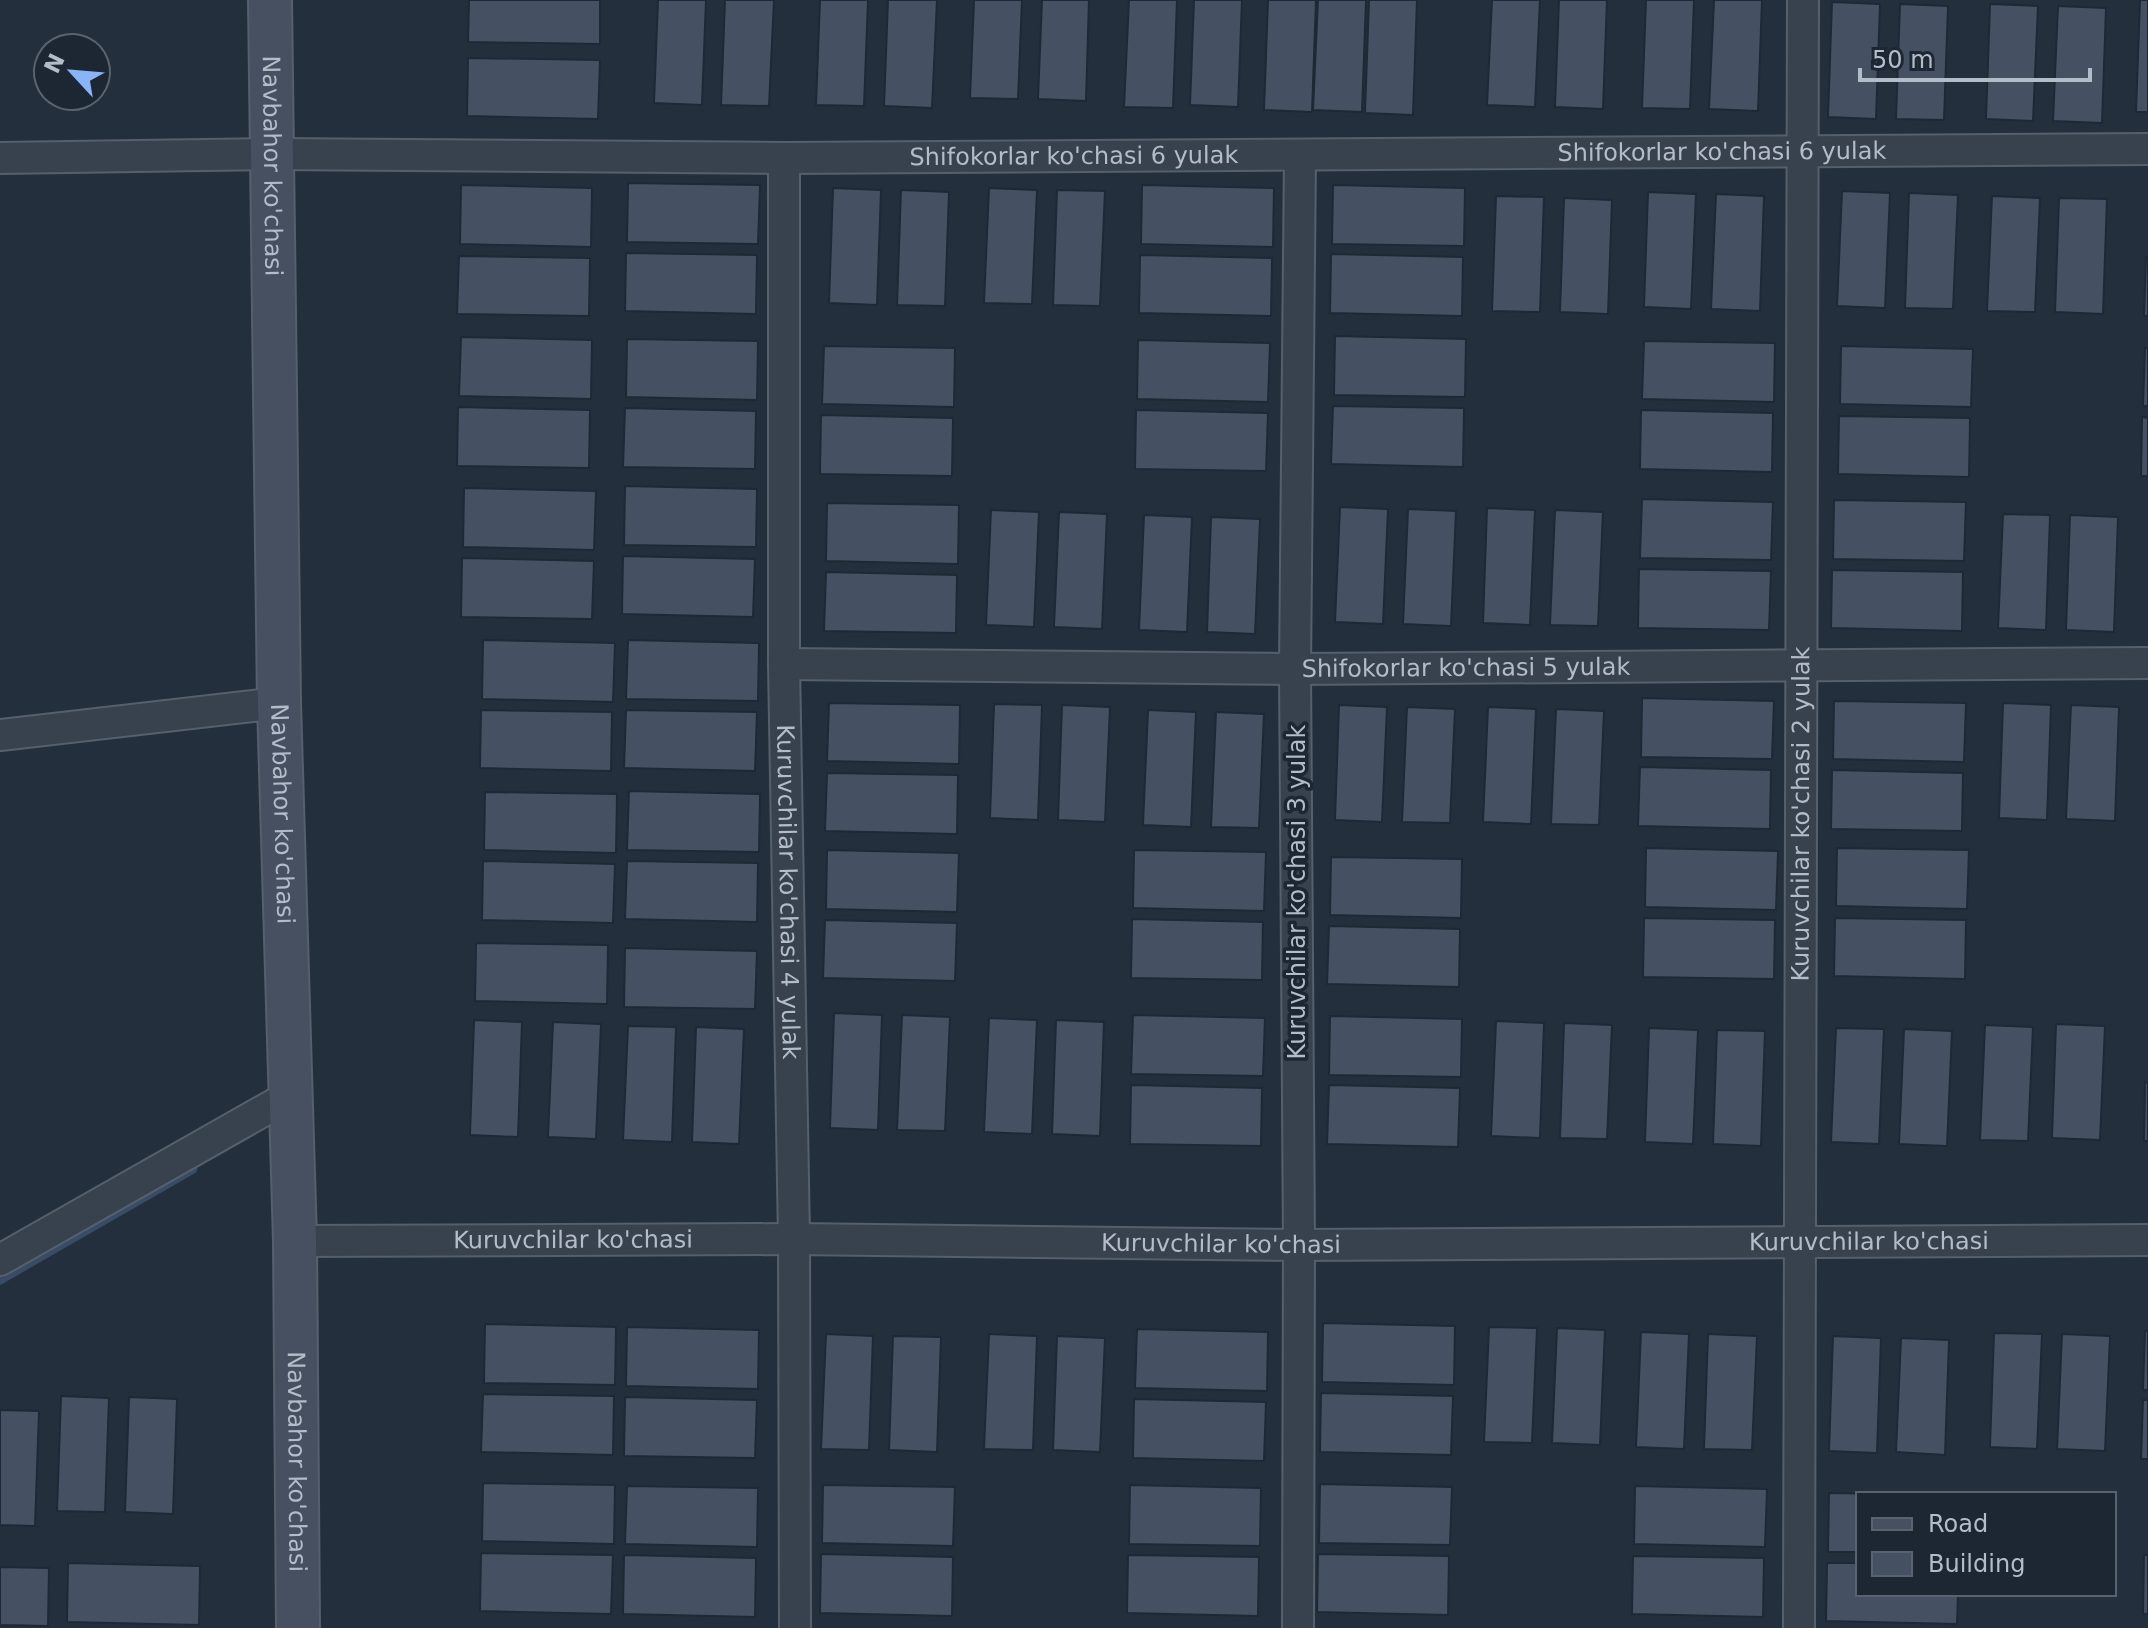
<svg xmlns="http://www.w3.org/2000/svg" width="2148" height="1628" viewBox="0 0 2148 1628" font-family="'DejaVu Sans',sans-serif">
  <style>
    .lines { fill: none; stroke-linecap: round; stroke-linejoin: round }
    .stream { stroke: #394c67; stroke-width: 9 }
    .building { fill: #455162; stroke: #1f2835; stroke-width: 2 }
    .street-casing { stroke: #565f6c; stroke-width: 34 }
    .secondary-casing { stroke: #565f6c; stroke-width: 46 }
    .street { stroke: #38414e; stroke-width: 30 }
    .secondary { stroke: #465061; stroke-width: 42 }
    .labels { text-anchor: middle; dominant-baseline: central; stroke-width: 7; stroke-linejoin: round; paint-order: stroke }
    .street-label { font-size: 24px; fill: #b4bcc9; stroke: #1d2633 }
  </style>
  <rect width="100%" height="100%" fill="#242f3e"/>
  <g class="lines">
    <path class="stream" d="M0,1280L193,1169"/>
  </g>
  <g class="building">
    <path d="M469,0H600V44L468,42Z"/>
    <path d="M658,0H706L702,105L654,103Z"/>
    <path d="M725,0H774L769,106L721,105Z"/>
    <path d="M820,0H868L864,106L816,105Z"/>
    <path d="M888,0H937L932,108L884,106Z"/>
    <path d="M974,0H1022L1018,99L970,98Z"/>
    <path d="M1042,0H1089L1086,101L1038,99Z"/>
    <path d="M1129,0H1177L1173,108L1124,107Z"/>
    <path d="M1194,0H1242L1238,107L1190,105Z"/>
    <path d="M1268,0H1316L1312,112L1264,110Z"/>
    <path d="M1318,0H1366L1362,112L1313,110Z"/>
    <path d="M1369,0H1417L1413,115L1365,113Z"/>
    <path d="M1492,0H1540L1535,107L1487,105Z"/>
    <path d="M1559,0H1607L1603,109L1555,107Z"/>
    <path d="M1646,0H1694L1690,109L1642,108Z"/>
    <path d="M1714,0H1762L1758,111L1709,109Z"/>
    <path d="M2140,0H2148V112H2136Z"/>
    <path d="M1832,2L1880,4L1876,119L1828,117Z"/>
    <path d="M1900,4L1948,6L1944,120L1896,119Z"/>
    <path d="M1990,4L2038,6L2033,121L1986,119Z"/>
    <path d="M2058,6L2106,8L2102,123L2053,121Z"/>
    <path d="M468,58L600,60L598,119L467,116Z"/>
    <path d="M628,183L760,185L758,244L627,242Z"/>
    <path d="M461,185L592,188L591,247L460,244Z"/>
    <path d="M1142,185L1274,188L1273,247L1141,244Z"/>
    <path d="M1333,185L1465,188L1464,246L1332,244Z"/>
    <path d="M833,188L881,190L877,305L829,303Z"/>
    <path d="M989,188L1037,190L1032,304L984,303Z"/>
    <path d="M901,190L949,192L945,306L897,305Z"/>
    <path d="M1057,190L1105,191L1100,306L1053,305Z"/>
    <path d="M1842,191L1890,193L1885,308L1837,306Z"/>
    <path d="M1648,192L1696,194L1691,309L1644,307Z"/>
    <path d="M1909,193L1958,195L1953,309L1905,308Z"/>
    <path d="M1716,194L1764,196L1760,311L1711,309Z"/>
    <path d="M1496,196L1544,197L1540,312L1492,311Z"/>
    <path d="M1992,196L2040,198L2035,312L1987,311Z"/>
    <path d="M1564,198L1612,200L1608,314L1560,312Z"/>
    <path d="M2059,198L2107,199L2103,314L2055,312Z"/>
    <path d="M626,253L757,255L756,314L625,311Z"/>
    <path d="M1331,254L1463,257L1462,316L1330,313Z"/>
    <path d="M1140,255L1272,258L1271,316L1139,313Z"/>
    <path d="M459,256L590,258L589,316L457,314Z"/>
    <path d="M2146,257H2148V316H2144Z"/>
    <path d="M1335,336L1466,339L1465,397L1334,395Z"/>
    <path d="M461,337L592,340L591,399L459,396Z"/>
    <path d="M627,339L758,341L757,400L626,397Z"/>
    <path d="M1138,340L1270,343L1268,402L1137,399Z"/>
    <path d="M1644,341L1775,343L1774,402L1642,399Z"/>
    <path d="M824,346L955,348L954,407L822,404Z"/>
    <path d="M1841,346L1973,349L1971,407L1840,404Z"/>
    <path d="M2145,348H2148V406H2143Z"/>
    <path d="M1333,406L1464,408L1463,467L1331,464Z"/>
    <path d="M458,407L590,410L589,468L457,466Z"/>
    <path d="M625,408L756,411L755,469L623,467Z"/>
    <path d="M1136,410L1268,413L1266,471L1135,469Z"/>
    <path d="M1641,410L1773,413L1772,472L1640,469Z"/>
    <path d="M821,415L953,418L952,476L820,474Z"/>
    <path d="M1839,416L1970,418L1969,477L1838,474Z"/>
    <path d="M2142,417L2148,418V476H2141Z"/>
    <path d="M625,486L757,489L756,547L624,545Z"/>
    <path d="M464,488L596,491L594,550L463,547Z"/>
    <path d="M1642,499L1773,502L1771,560L1640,558Z"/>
    <path d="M1834,500L1966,502L1964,561L1833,559Z"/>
    <path d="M827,503L959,505L958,564L826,561Z"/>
    <path d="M1340,507L1388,509L1383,624L1335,622Z"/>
    <path d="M1487,508L1535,510L1530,625L1483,623Z"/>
    <path d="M1408,509L1456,511L1451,626L1403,624Z"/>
    <path d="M991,510L1039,512L1034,627L986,625Z"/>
    <path d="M1555,510L1603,512L1598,626L1550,625Z"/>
    <path d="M1059,512L1107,514L1102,629L1054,627Z"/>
    <path d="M2003,514L2050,515L2046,630L1998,628Z"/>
    <path d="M1144,515L1192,517L1187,632L1139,630Z"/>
    <path d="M2070,515L2118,517L2114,632L2066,630Z"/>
    <path d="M1211,517L1260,519L1255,634L1207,632Z"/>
    <path d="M623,556L755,559L753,617L622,614Z"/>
    <path d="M462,558L594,561L592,619L461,617Z"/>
    <path d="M1639,569L1771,571L1769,630L1638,628Z"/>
    <path d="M1832,570L1963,572L1962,631L1831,628Z"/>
    <path d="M826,572L957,575L956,633L824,631Z"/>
    <path d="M483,640L615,643L613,702L482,699Z"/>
    <path d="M628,640L759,643L758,701L626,699Z"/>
    <path d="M1642,698L1774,701L1772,759L1641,757Z"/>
    <path d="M1834,701L1966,703L1964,762L1833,759Z"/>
    <path d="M829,703L960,705L959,764L827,761Z"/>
    <path d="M2003,703L2051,705L2047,820L1999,818Z"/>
    <path d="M994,704L1042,705L1038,820L990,818Z"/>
    <path d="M1062,705L1110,707L1105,822L1058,820Z"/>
    <path d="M1339,705L1387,707L1382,822L1335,820Z"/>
    <path d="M2071,705L2119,707L2115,821L2066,819Z"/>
    <path d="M1407,707L1455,709L1450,823L1402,822Z"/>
    <path d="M1488,707L1536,709L1531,824L1483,822Z"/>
    <path d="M1556,709L1604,711L1599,825L1551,824Z"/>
    <path d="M481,710L612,712L611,771L480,768Z"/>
    <path d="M626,710L757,712L755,771L624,768Z"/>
    <path d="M1148,710L1196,712L1191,827L1143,825Z"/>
    <path d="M1216,712L1264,714L1259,828L1211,827Z"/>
    <path d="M1640,767L1771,770L1770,829L1638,826Z"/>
    <path d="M1832,770L1963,773L1962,831L1831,829Z"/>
    <path d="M827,773L958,775L957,834L825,831Z"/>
    <path d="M629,791L760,794L759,852L627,850Z"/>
    <path d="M485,792L617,794L616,853L484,850Z"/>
    <path d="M1646,848L1778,851L1776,910L1645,907Z"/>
    <path d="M1837,848L1969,850L1967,909L1836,906Z"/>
    <path d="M827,850L959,853L957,912L826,909Z"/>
    <path d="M1134,850L1266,852L1264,911L1133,908Z"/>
    <path d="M1331,857L1462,859L1461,918L1330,915Z"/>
    <path d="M483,861L615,864L613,923L482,920Z"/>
    <path d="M627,861L758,863L757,922L625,919Z"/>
    <path d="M1644,918L1775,920L1774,979L1643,977Z"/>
    <path d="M1835,918L1966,920L1965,979L1834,976Z"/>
    <path d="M1132,919L1263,922L1262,980L1131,978Z"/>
    <path d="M825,920L957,923L955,981L823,978Z"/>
    <path d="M1329,926L1460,929L1459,987L1327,984Z"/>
    <path d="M476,943L608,945L607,1004L475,1001Z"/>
    <path d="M625,948L757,951L755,1009L624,1007Z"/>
    <path d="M834,1013L882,1015L878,1130L830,1128Z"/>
    <path d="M902,1015L950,1017L945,1131L897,1130Z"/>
    <path d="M1133,1015L1265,1018L1263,1076L1131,1074Z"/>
    <path d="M1330,1016L1462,1019L1461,1077L1329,1075Z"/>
    <path d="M989,1018L1037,1020L1032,1134L984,1132Z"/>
    <path d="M474,1020L522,1022L518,1137L470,1135Z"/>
    <path d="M1056,1020L1104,1022L1100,1136L1052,1134Z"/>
    <path d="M1496,1021L1544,1023L1540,1138L1491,1136Z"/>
    <path d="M553,1022L601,1024L596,1139L548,1137Z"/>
    <path d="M1564,1023L1612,1025L1607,1139L1560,1138Z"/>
    <path d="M2056,1024L2105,1026L2100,1140L2052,1138Z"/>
    <path d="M1985,1025L2033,1027L2028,1141L1980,1140Z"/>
    <path d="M628,1026L676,1027L672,1142L623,1140Z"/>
    <path d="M696,1027L744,1029L739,1144L692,1142Z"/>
    <path d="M1649,1028L1698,1030L1693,1144L1645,1142Z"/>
    <path d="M1836,1028L1884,1029L1879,1144L1831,1142Z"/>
    <path d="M1904,1029L1952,1031L1947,1146L1899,1144Z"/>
    <path d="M1717,1030L1765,1031L1761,1146L1713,1144Z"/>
    <path d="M2145,1082L2148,1083V1141H2144Z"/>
    <path d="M1131,1085L1262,1088L1261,1146L1130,1144Z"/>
    <path d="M1329,1085L1460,1088L1458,1147L1327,1144Z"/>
    <path d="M1323,1323L1455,1326L1454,1385L1322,1382Z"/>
    <path d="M485,1324L616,1327L615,1385L484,1383Z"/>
    <path d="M627,1327L759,1330L758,1389L626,1386Z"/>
    <path d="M1489,1327L1537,1328L1532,1443L1484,1442Z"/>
    <path d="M1557,1328L1605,1330L1600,1445L1552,1443Z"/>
    <path d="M1137,1329L1268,1332L1267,1391L1135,1388Z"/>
    <path d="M2145,1331H2148V1390H2143Z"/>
    <path d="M1641,1332L1689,1334L1684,1449L1636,1447Z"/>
    <path d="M1994,1333L2042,1334L2037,1449L1990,1447Z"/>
    <path d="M826,1334L873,1336L869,1450L821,1449Z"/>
    <path d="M989,1334L1037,1336L1033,1450L984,1449Z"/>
    <path d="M1708,1334L1757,1336L1752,1450L1704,1449Z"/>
    <path d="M2062,1334L2110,1336L2105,1451L2057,1449Z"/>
    <path d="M893,1336L941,1337L937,1452L889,1450Z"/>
    <path d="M1057,1336L1105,1338L1100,1452L1053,1450Z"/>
    <path d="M1833,1336L1881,1338L1877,1453L1829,1451Z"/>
    <path d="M1901,1338L1949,1340L1945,1455L1896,1452Z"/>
    <path d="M1321,1393L1453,1396L1451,1455L1320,1452Z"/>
    <path d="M483,1394L614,1396L613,1455L481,1452Z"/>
    <path d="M61,1396L109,1398L105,1512L57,1511Z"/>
    <path d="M129,1397L177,1399L173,1514L125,1512Z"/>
    <path d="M625,1397L757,1400L755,1458L624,1456Z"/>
    <path d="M1134,1399L1266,1402L1264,1461L1133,1458Z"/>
    <path d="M2143,1400H2148V1459H2141Z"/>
    <path d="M0,1410L39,1411L35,1526L0,1525Z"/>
    <path d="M483,1483L615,1485L614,1544L482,1541Z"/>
    <path d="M1320,1484L1452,1487L1450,1545L1319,1543Z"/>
    <path d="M823,1485L955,1487L953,1546L822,1543Z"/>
    <path d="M1130,1485L1261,1488L1260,1546L1129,1544Z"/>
    <path d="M627,1486L758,1488L757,1547L625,1544Z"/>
    <path d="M1635,1486L1767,1489L1765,1547L1634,1544Z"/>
    <path d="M1829,1493L1890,1494H1858V1552H1828Z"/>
    <path d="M481,1553L613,1555L611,1614L480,1611Z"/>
    <path d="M821,1554L953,1557L952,1616L820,1613Z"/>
    <path d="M1318,1554L1449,1556L1448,1615L1317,1612Z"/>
    <path d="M624,1555L756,1558L755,1617L623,1614Z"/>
    <path d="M1128,1555L1259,1557L1258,1616L1127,1613Z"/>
    <path d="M2144,1555H2148V1614H2143Z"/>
    <path d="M1633,1556L1764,1558L1763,1617L1632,1614Z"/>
    <path d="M68,1563L200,1566L199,1625L67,1622Z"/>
    <path d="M1827,1563H1858V1594H1958L1957,1624L1826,1621Z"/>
    <path d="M0,1567L49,1568L48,1626L0,1625Z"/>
  </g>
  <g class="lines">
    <g class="street-casing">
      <g id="street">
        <path id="s1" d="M0,158L272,154L784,158L2148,149"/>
        <path id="s2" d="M784,158V664L794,1239L795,1628"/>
        <path id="s3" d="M784,664L1295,669L2148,663"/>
        <path d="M0,735L279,703"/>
        <path id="s4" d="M295,1241L794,1239L1299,1245L2148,1240"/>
        <path d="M0,1260L291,1095"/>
        <path d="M1298,1628L1299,1245L1295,669L1300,155"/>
        <path id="s5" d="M1799,1628L1803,0"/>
      </g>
    </g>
    <g class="secondary-casing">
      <g id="secondary">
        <path id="s6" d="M270,0L279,703L295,1241L298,1628"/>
      </g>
    </g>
    <use href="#street" class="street"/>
    <use href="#secondary" class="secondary"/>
  </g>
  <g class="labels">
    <g class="street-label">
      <text stroke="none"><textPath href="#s1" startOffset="1722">Shifokorlar ko'chasi 6 yulak</textPath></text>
      <text stroke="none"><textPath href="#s1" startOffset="1074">Shifokorlar ko'chasi 6 yulak</textPath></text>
      <text stroke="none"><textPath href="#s6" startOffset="166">Navbahor ko'chasi</textPath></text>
      <text stroke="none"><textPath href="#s3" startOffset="682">Shifokorlar ko'chasi 5 yulak</textPath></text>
      <text stroke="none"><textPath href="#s6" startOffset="814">Navbahor ko'chasi</textPath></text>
      <text stroke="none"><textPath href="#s5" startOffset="814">Kuruvchilar ko'chasi 2 yulak</textPath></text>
      <text transform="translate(1297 892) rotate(-90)">Kuruvchilar ko'chasi 3 yulak</text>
      <text stroke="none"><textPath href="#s2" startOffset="734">Kuruvchilar ko'chasi 4 yulak</textPath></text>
      <text stroke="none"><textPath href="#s4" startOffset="278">Kuruvchilar ko'chasi</textPath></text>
      <text stroke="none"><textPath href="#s4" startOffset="1574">Kuruvchilar ko'chasi</textPath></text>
      <text stroke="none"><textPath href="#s4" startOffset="926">Kuruvchilar ko'chasi</textPath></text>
      <text stroke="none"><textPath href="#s6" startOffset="1462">Navbahor ko'chasi</textPath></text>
    </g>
  </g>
  <rect x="1856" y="1492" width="260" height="104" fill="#1d2633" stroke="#59626f" stroke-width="2"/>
  <rect x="1872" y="1518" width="40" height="12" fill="#465061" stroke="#59626f" stroke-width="2"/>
  <text x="1928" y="1532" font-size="24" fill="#b4bcc9">Road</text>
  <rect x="1872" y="1552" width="40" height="24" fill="#455162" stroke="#59626f" stroke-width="2"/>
  <text x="1928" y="1572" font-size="24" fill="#b4bcc9">Building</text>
  <g transform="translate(72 72) rotate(296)"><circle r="38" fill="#1d2633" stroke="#59626f" stroke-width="2"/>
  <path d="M0-6L14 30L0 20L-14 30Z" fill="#8ab4f8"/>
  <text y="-12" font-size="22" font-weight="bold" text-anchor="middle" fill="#b4bcc9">N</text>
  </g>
  <path d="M1860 68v12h230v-12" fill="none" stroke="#b4bcc9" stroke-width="4"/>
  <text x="1872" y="68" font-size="24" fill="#b4bcc9" stroke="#1d2633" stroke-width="6" paint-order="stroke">50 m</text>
</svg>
